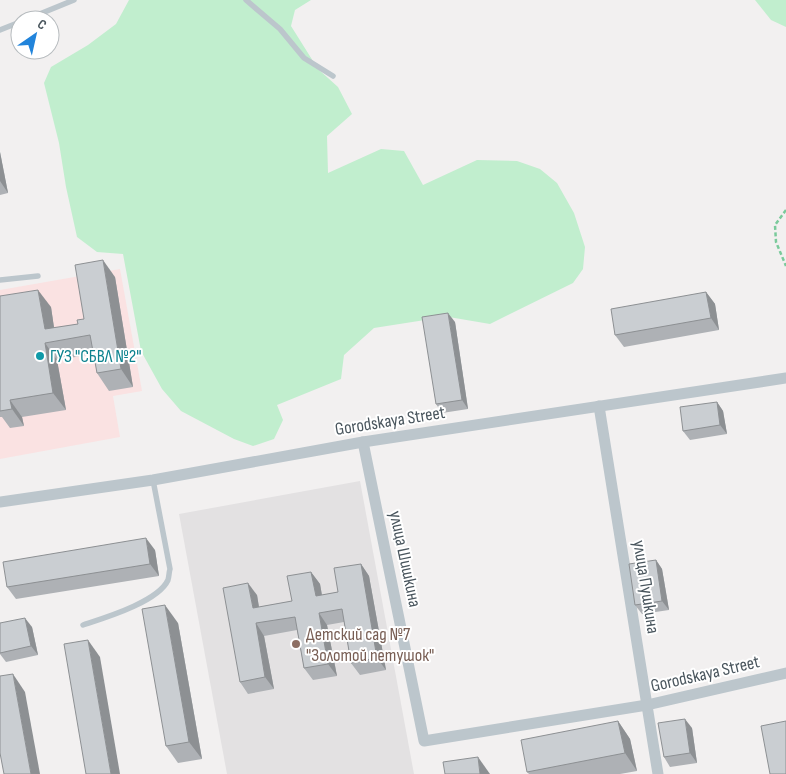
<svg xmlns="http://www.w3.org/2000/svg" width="786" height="774" viewBox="0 0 786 774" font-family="'Sofia Sans Condensed',sans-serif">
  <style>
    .education { fill: #e3e1e2 }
    .medical { fill: #fae2e2 }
    .green { fill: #c1eece }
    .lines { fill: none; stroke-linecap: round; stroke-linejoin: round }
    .path { stroke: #7aca9b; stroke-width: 2.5; stroke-dasharray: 4 2.5; stroke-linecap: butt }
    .lane { stroke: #bcc6cc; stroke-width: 5.5 }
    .street { stroke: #bcc6cc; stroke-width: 11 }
    .wall { fill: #aeb1b5 }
    .shaded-wall { fill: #8d9093 }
    .building { fill: #caced2; stroke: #8d9093 }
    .culture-dot { fill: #0f9aa8; stroke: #fff; stroke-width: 2 }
    .education-dot { fill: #8d6e63; stroke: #fff; stroke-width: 2 }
    .labels { text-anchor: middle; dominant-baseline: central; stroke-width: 4; stroke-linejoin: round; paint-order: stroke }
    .culture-label { font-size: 18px; fill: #0d838f; stroke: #fff; text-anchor: start }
    .street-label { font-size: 18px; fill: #49555d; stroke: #fff }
    .education-label { font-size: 18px; fill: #785e54; stroke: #fff; text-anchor: start }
  </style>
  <rect width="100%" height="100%" fill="#f2f0f0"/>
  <path class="education" d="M360,481L414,774H227L179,514Z"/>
  <path class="medical" d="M120,269L142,391L113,396L120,437L0,459V290Z"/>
  <g class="green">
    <path d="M129,0H311L295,10L291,26L318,69L338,87L352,114L327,136L328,173L381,149L404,151L423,185L477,160L517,161L540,169L557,183L574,213L585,247L583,269L573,283L490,324L437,315L425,320L374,328L344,355L341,379L277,405L283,420L274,439L253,446L234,439L181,411L162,389L141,351L123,254L97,252L77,237L66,187L59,143L44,83L51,67L88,45L116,24Z"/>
    <path d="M755,0H786V27L771,20Z"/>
  </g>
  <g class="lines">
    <path class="path" d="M786,210L775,225L776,242L786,266"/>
    <g class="lane">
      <path d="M246,0L280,29L304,58L333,76"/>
      <path d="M25,20L74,0"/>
      <path d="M0,30L20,22"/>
      <path d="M0,280L38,276"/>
      <path d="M83,625C104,618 158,602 168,580C169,577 169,572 170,569L153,480"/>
    </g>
    <g class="street">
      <path d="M599,406L658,774"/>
      <path d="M363,442L424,741L647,705L786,673"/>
      <path d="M0,502L153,480L363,442L786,378"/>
    </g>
  </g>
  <g class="wall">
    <path d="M0,152L8,193L0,195Z"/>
    <path d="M115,277L133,387L109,391L97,373L94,354L57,360L66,410L22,417L24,426L10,428L2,417H0V296L51,307L54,328L78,324L84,319Z"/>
    <path d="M706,292L715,304L719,330L624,347L615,335Z"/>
    <path d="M455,322L468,409L442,413L436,404Z"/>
    <path d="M717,402L723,411L727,434L690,440L683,431Z"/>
    <path d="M155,550L159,576L16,599L7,587Z"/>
    <path d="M656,560L662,569L669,610L642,614L635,605Z"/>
    <path d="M361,564L369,576L386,670L360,675L351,663L344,622L327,625L337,676L313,680L304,668L297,630L264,636L274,689L248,694L240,682L257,595L259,607L292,601L311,572L320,584L322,595L338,592Z"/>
    <path d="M0,623L32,627L38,655L6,662L0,654Z"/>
    <path d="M178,623L202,759L178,763L166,746Z"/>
    <path d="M618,721L630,739L637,771L620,774H529L527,772Z"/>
    <path d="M692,728L697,763L670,767L664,757Z"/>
  </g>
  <g class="shaded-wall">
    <path d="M0,152L8,193L0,181Z"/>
    <path d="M103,260L115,277L133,387L121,369Z"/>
    <path d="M38,290L51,307L56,341L45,329Z"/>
    <path d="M706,292L715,304L719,330L711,318Z"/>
    <path d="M448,313L455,322L468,409L462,400Z"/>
    <path d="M45,343L57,360L66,410L53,393Z"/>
    <path d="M10,400L22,417L24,426L12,409Z"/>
    <path d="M717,402L723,411L727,434L720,425Z"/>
    <path d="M146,538L155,550L159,576L150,564Z"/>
    <path d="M656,560L662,569L669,610L662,601Z"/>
    <path d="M361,564L369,576L386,670L377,658Z"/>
    <path d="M311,572L320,584L324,608L316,596Z"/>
    <path d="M248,583L257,595L261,620L253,608Z"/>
    <path d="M165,605L178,623L202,759L189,742Z"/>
    <path d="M319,613L327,625L337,676L328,664Z"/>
    <path d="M25,618L32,627L38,655L31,646Z"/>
    <path d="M256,623L264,636L274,689L265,677Z"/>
    <path d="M88,640L100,657L120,774H111Z"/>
    <path d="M13,674L25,692L40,774H31Z"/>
    <path d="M685,719L692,728L697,763L690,753Z"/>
    <path d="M618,721L630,739L637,771L625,753Z"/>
    <path d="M478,757L490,774H480Z"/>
  </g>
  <g class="building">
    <path d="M103,260L121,369L97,373L90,335L45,343L53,393L10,400L12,409L0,411V296L38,290L45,329L78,324L77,320L84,319L75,265Z"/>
    <path d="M706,292L711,318L615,335L611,309Z"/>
    <path d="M448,313L462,400L436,404L422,317Z"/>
    <path d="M717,402L720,425L683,431L680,407Z"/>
    <path d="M146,538L150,564L7,587L3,562Z"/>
    <path d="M656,560L662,601L635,605L629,564Z"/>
    <path d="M361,564L377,658L351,663L342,609L319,613L328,664L304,668L295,617L256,623L265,677L240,682L223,588L248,583L253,608L292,601L287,576L311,572L316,596L338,592L334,568Z"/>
    <path d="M165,605L189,742L166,746L142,609Z"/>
    <path d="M25,618L31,646L0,653V623Z"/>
    <path d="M88,640L111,774H86L64,644Z"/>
    <path d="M13,674L31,774H4L0,753V676Z"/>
    <path d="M685,719L690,753L664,757L658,723Z"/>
    <path d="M618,721L625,753L527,772L521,740Z"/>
    <path d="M786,721V774H770L761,726Z"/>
    <path d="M478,757L480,774H445L443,762Z"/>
  </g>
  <circle class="culture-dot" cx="40" cy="356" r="5"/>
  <circle class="education-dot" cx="296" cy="644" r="5"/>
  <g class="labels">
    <g class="culture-label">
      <text x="50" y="356">ГУЗ "СБВЛ №2"</text>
    </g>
    <g class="street-label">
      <text transform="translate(390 421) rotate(-9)">Gorodskaya Street</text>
      <text transform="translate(405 559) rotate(78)">улица Шишкина</text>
      <text transform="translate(646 587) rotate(81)">улица Пушкина</text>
      <text transform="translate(705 674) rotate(-13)">Gorodskaya Street</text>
    </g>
    <g class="education-label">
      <text x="306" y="634">Детский сад №7<tspan x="306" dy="21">"Золотой петушок"</tspan></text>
    </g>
  </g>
  <g transform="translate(35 35) rotate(34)"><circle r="24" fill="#ffffff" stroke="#b6bbbe"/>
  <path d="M0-4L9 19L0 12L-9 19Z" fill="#2184db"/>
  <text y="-8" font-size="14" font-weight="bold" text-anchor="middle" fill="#49555d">С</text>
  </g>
</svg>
